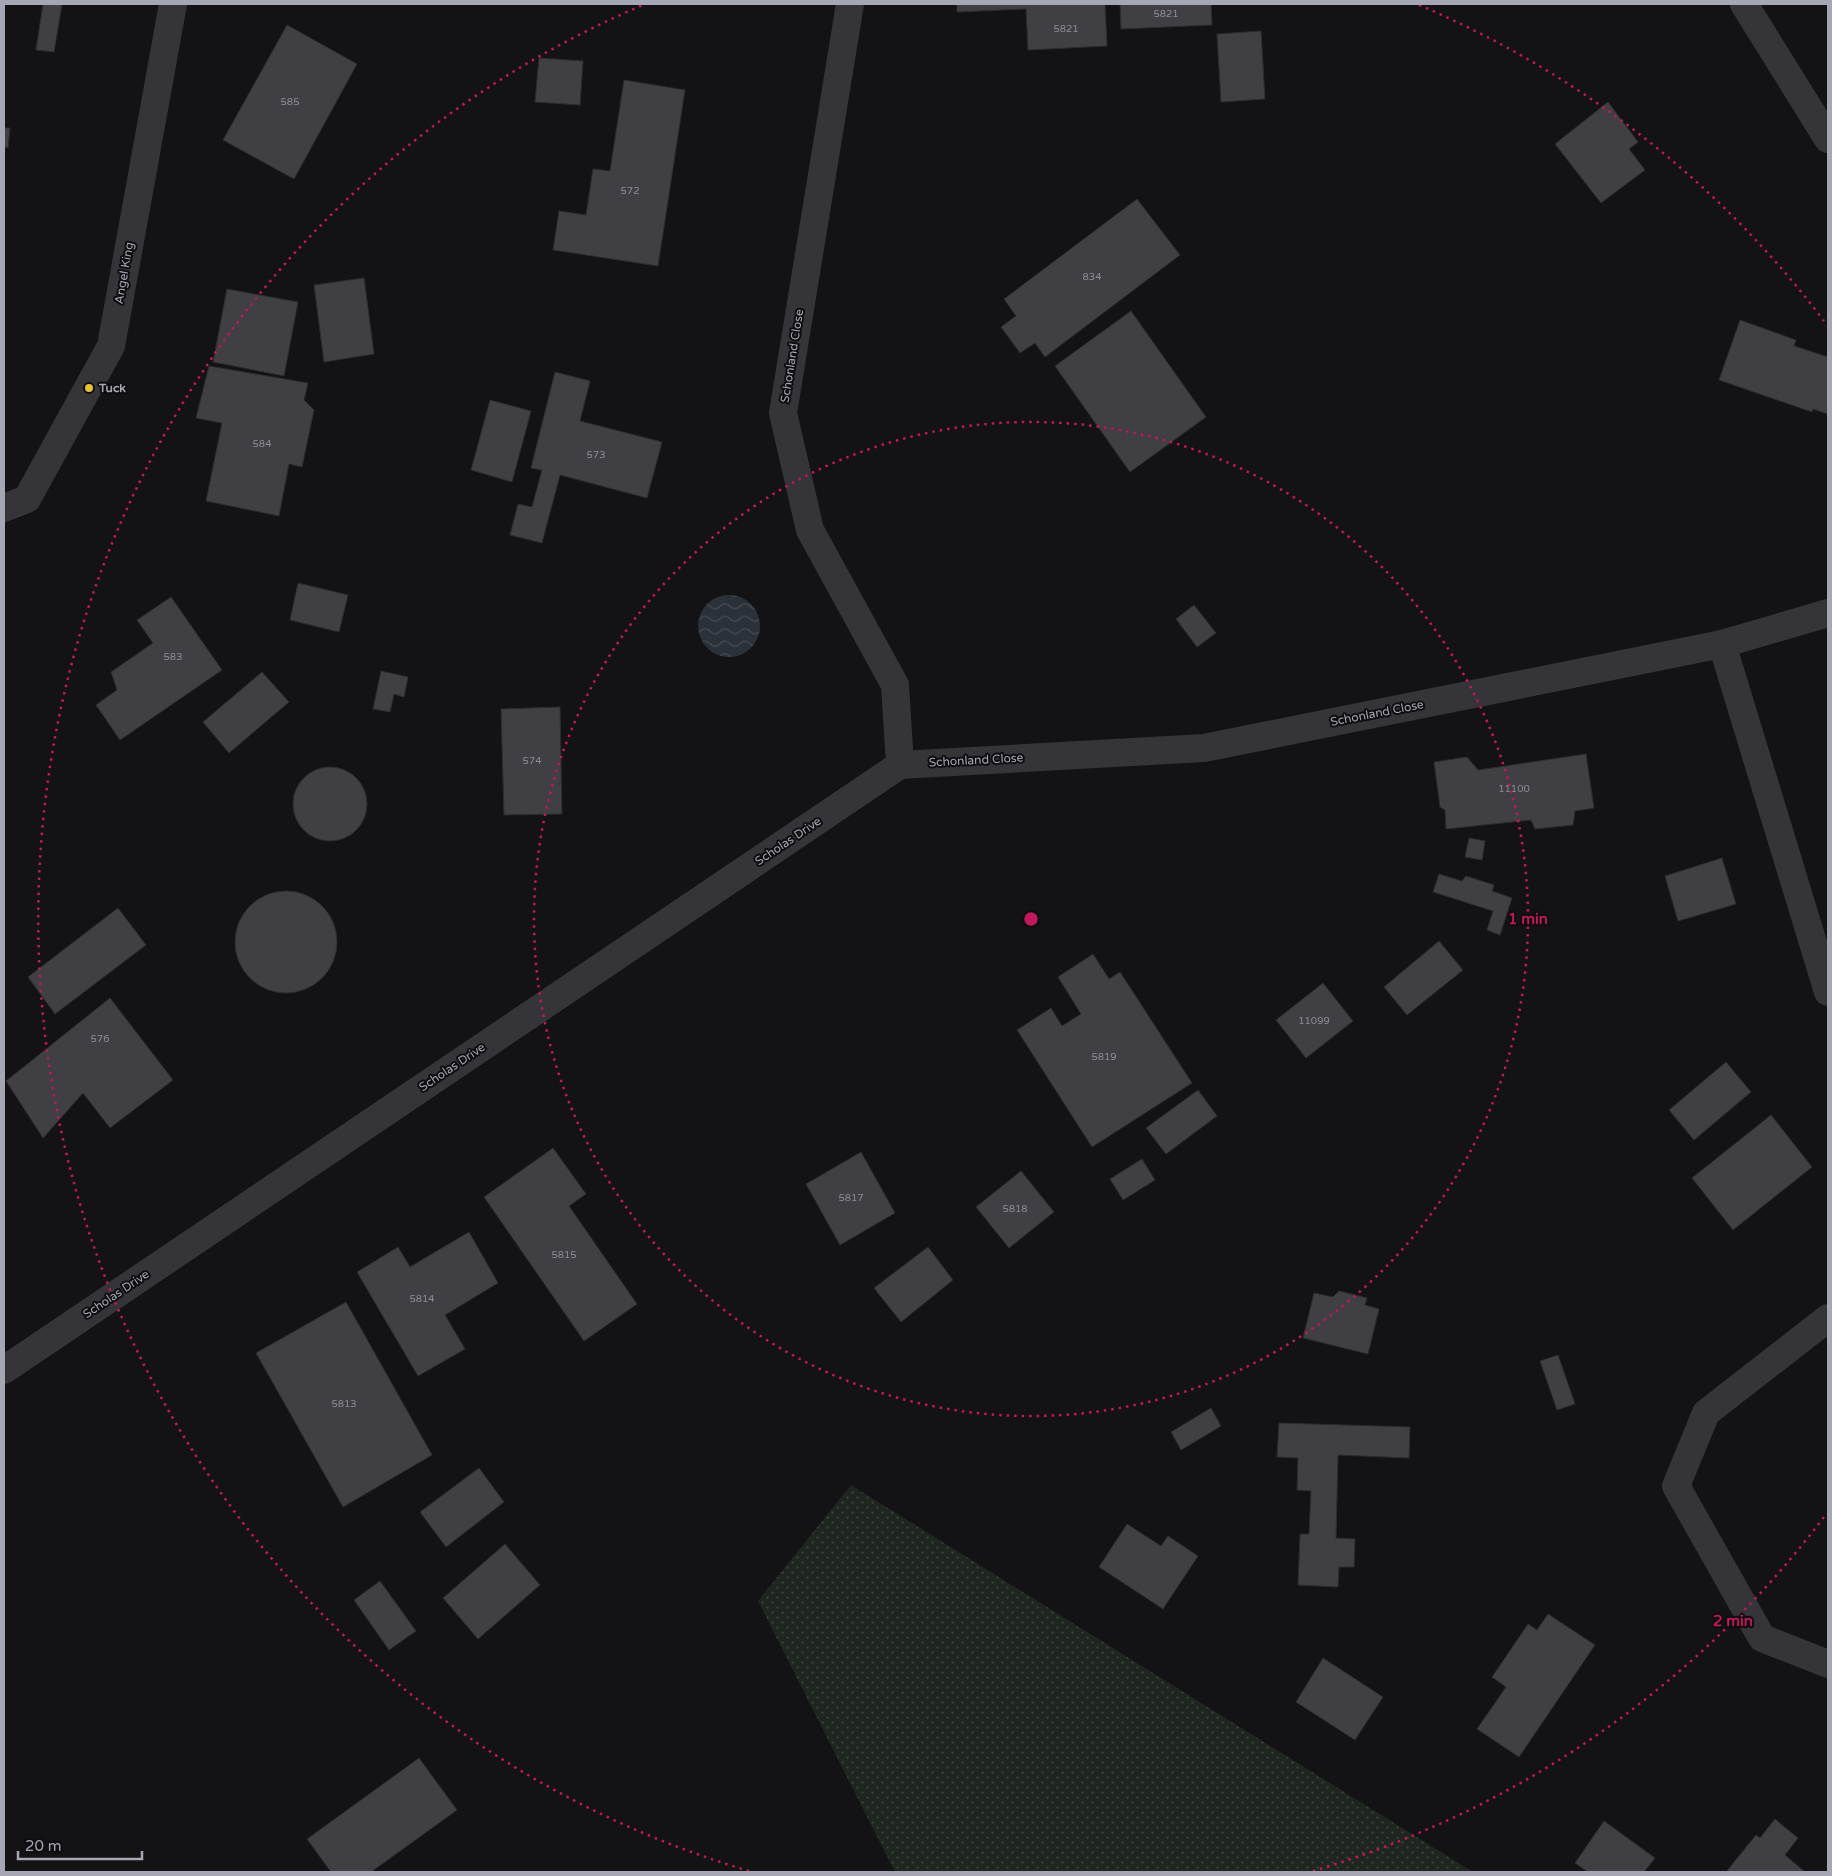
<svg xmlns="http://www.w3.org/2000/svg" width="1832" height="1876" viewBox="0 0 1832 1876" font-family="'Varela Round',sans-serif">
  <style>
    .grass { fill: url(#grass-dots) }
    .water { fill: url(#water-waves) }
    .building { fill: #3f3f44; stroke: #2d2c30 }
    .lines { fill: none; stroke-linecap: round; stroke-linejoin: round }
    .minor { stroke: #343439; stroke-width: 28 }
    .ring { fill: none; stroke: #c2185b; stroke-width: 2.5; stroke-dasharray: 2.5 5 }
    .poi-dot { fill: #e8c136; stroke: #0e0d0f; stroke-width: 2 }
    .labels { text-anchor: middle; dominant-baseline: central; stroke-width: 4; stroke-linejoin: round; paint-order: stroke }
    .number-label { font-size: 10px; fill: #8c8d98 }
    .street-label { font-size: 12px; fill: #a5a7b4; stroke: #0e0d0f }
    .poi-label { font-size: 12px; font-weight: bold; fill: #a5a7b4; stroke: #0e0d0f; text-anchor: start }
    .centre { fill: #c2185b; stroke: #0e0d0f; stroke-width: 2.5 }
    .ring-label { font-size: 15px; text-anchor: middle; font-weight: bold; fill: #c2185b; stroke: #0e0d0f; stroke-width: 4; stroke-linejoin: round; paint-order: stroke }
  </style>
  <defs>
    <pattern id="grass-dots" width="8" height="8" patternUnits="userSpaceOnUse" patternTransform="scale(1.25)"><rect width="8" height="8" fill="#1f2620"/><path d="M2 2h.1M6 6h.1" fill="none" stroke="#3d433e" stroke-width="1.8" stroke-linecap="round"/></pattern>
    <pattern id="water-waves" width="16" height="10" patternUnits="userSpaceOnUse" patternTransform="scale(1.25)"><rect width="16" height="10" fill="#2b3139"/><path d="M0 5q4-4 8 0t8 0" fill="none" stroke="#474c53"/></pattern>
  </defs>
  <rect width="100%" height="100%" fill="#131214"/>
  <path class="grass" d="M851,1485L1473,1872H895L758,1601Z"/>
  <circle class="water" cx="729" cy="626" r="31"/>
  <g class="building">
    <path d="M43,4H62L54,52L36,50Z"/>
    <path d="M957,4H1105L1107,46L1028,50L1026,9L957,12Z"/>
    <path d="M1120,4H1211L1212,25L1121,29Z"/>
    <path d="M287,25L357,64L294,179L223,140Z"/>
    <path d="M1261,31L1265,99L1221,102L1217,34Z"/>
    <path d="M539,58L583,61L580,105L535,102Z"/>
    <path d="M624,80L685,90L658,266L553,250L559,211L586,215L593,169L610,171Z"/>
    <path d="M1608,102L1638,142L1629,149L1645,170L1601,203L1555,144Z"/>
    <path d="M4,128H10L8,148L4,147Z"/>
    <path d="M1137,199L1180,255L1045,357L1035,343L1020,353L1001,327L1016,316L1004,299Z"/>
    <path d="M364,278L374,354L324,362L314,285Z"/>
    <path d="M227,289L298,302L284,376L213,362Z"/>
    <path d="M1131,311L1206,417L1130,472L1055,366Z"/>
    <path d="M1740,320L1796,340L1794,346L1828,357V414L1813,409L1812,412L1719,380Z"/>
    <path d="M209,366L308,383L304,400L314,410L302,467L289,464L279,516L206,501L222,423L196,418Z"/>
    <path d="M555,372L590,381L580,421L662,442L647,498L560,475L542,543L510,535L518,504L532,507L542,470L531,468Z"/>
    <path d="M490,400L531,411L512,482L471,470Z"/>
    <path d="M298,583L348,595L339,632L290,620Z"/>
    <path d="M171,597L222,670L120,740L96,705L117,690L111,672L153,643L137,620Z"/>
    <path d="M1194,605L1216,633L1197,647L1176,619Z"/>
    <path d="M381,671L408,677L404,697L394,694L390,712L373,709Z"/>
    <path d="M262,672L289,702L229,753L203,722Z"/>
    <path d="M560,707L562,814L504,815L501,709Z"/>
    <path d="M1586,754L1594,808L1575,811L1573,825L1535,829L1531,820L1446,829L1445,810L1440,807L1434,762L1467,757L1478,770Z"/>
    <circle cx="330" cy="804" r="37"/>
    <path d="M1469,838L1485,841L1482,860L1465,857Z"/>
    <path d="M1722,858L1736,904L1678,921L1665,876Z"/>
    <path d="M1439,874L1462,881L1466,876L1494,885L1492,891L1512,898L1500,935L1487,930L1493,911L1433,892Z"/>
    <circle cx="286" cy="942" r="51"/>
    <path d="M118,908L146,945L55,1014L28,977Z"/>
    <path d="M1439,941L1463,970L1407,1015L1384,987Z"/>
    <path d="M1093,954L1109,979L1120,972L1192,1083L1092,1147L1017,1030L1051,1008L1062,1026L1081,1014L1058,977Z"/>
    <path d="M1323,983L1353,1021L1306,1058L1276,1020Z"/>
    <path d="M110,998L173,1080L110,1128L83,1093L43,1138L6,1081Z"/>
    <path d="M1726,1062L1751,1092L1694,1140L1669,1110Z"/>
    <path d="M1198,1090L1217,1116L1166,1154L1146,1128Z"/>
    <path d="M1771,1115L1812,1167L1733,1230L1692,1178Z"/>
    <path d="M553,1148L586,1194L569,1206L637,1304L584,1341L484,1197Z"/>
    <path d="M861,1152L895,1213L840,1245L806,1184Z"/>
    <path d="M1142,1159L1155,1180L1123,1200L1110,1179Z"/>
    <path d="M1021,1171L1054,1212L1009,1248L976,1207Z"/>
    <path d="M469,1232L498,1283L445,1315L465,1349L418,1376L357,1272L398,1247L410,1267Z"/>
    <path d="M928,1247L953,1280L901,1322L874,1288Z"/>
    <path d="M1339,1291L1367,1298L1365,1305L1379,1309L1368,1354L1303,1338L1314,1293L1333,1297Z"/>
    <path d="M346,1302L432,1455L343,1507L256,1353Z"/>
    <path d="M1558,1355L1575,1404L1557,1410L1540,1361Z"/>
    <path d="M1211,1408L1221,1426L1181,1450L1171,1432Z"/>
    <path d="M1279,1423L1410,1427L1409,1458L1338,1455L1336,1538L1355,1539L1354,1567H1339L1338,1587L1298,1585L1300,1534H1309L1311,1491L1297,1490L1298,1458L1277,1457Z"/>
    <path d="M479,1468L504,1502L446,1547L420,1512Z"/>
    <path d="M1127,1524L1161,1546L1168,1536L1198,1556L1163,1609L1099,1567Z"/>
    <path d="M505,1544L540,1585L478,1639L443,1598Z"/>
    <path d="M380,1581L416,1631L389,1650L354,1600Z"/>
    <path d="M1548,1614L1595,1645L1519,1757L1477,1729L1506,1687L1492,1677L1528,1624L1537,1630Z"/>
    <path d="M1323,1658L1383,1697L1355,1740L1296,1702Z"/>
    <path d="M419,1758L457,1810L371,1872H331L307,1839Z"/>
    <path d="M1775,1819L1798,1838L1785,1855L1805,1872H1726L1756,1835L1760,1838Z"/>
    <path d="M1604,1821L1655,1858L1644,1872H1588L1575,1863Z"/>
  </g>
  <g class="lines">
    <g class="minor">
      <path d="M850,4L783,413L810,530L895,685L900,765L1204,748L1722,644L1828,613"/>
      <path d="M1744,4L1828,139"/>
      <path d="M4,508L27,499L111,346L173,4"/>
      <path d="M1722,644L1828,992"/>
      <path d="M1828,1318L1706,1413L1676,1486L1762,1638L1828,1664"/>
      <path d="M4,1370L900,765"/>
    </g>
  </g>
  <g class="ring">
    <circle cx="1031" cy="919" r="497"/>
    <path d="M1824 1517A993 993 0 0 1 1313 1871M749 1871A993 993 0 0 1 643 5M1419 5A993 993 0 0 1 1824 321"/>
  </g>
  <circle class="poi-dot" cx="89" cy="388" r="5"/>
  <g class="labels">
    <g class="number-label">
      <text x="1166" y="14">5821</text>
      <text x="1066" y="29">5821</text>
      <text x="290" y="102">585</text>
      <text x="630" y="191">572</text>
      <text x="1092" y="277">834</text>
      <text x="262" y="444">584</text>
      <text x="596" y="455">573</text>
      <text x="173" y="657">583</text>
      <text x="532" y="761">574</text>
      <text x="1514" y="789">11100</text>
      <text x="1314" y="1021">11099</text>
      <text x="100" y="1039">576</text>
      <text x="1104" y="1057">5819</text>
      <text x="851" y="1198">5817</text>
      <text x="1015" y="1209">5818</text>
      <text x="564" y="1255">5815</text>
      <text x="422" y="1299">5814</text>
      <text x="344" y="1404">5813</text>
    </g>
    <g class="street-label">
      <text transform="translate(124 273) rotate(-80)">Angel King</text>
      <text transform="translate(792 356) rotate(-81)">Schonland Close</text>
      <text transform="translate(1377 713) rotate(-11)">Schonland Close</text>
      <text transform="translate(976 760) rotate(-3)">Schonland Close</text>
      <text transform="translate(788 841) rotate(-34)">Scholas Drive</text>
      <text transform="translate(452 1067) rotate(-34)">Scholas Drive</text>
      <text transform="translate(116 1294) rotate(-34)">Scholas Drive</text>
    </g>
    <g class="poi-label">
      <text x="99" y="388">Tuck</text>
    </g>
  </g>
  <circle cx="1031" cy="919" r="8" class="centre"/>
  <g class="ring-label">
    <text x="1528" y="924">1 min</text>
    <text x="1733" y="1626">2 min</text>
  </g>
  <rect width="1832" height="1876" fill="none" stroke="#a5a7b4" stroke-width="10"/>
  <path d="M18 1851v8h124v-8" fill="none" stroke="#a5a7b4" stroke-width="2.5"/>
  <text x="25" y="1851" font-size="15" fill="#a5a7b4" stroke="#0e0d0f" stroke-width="4" paint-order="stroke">20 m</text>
</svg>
